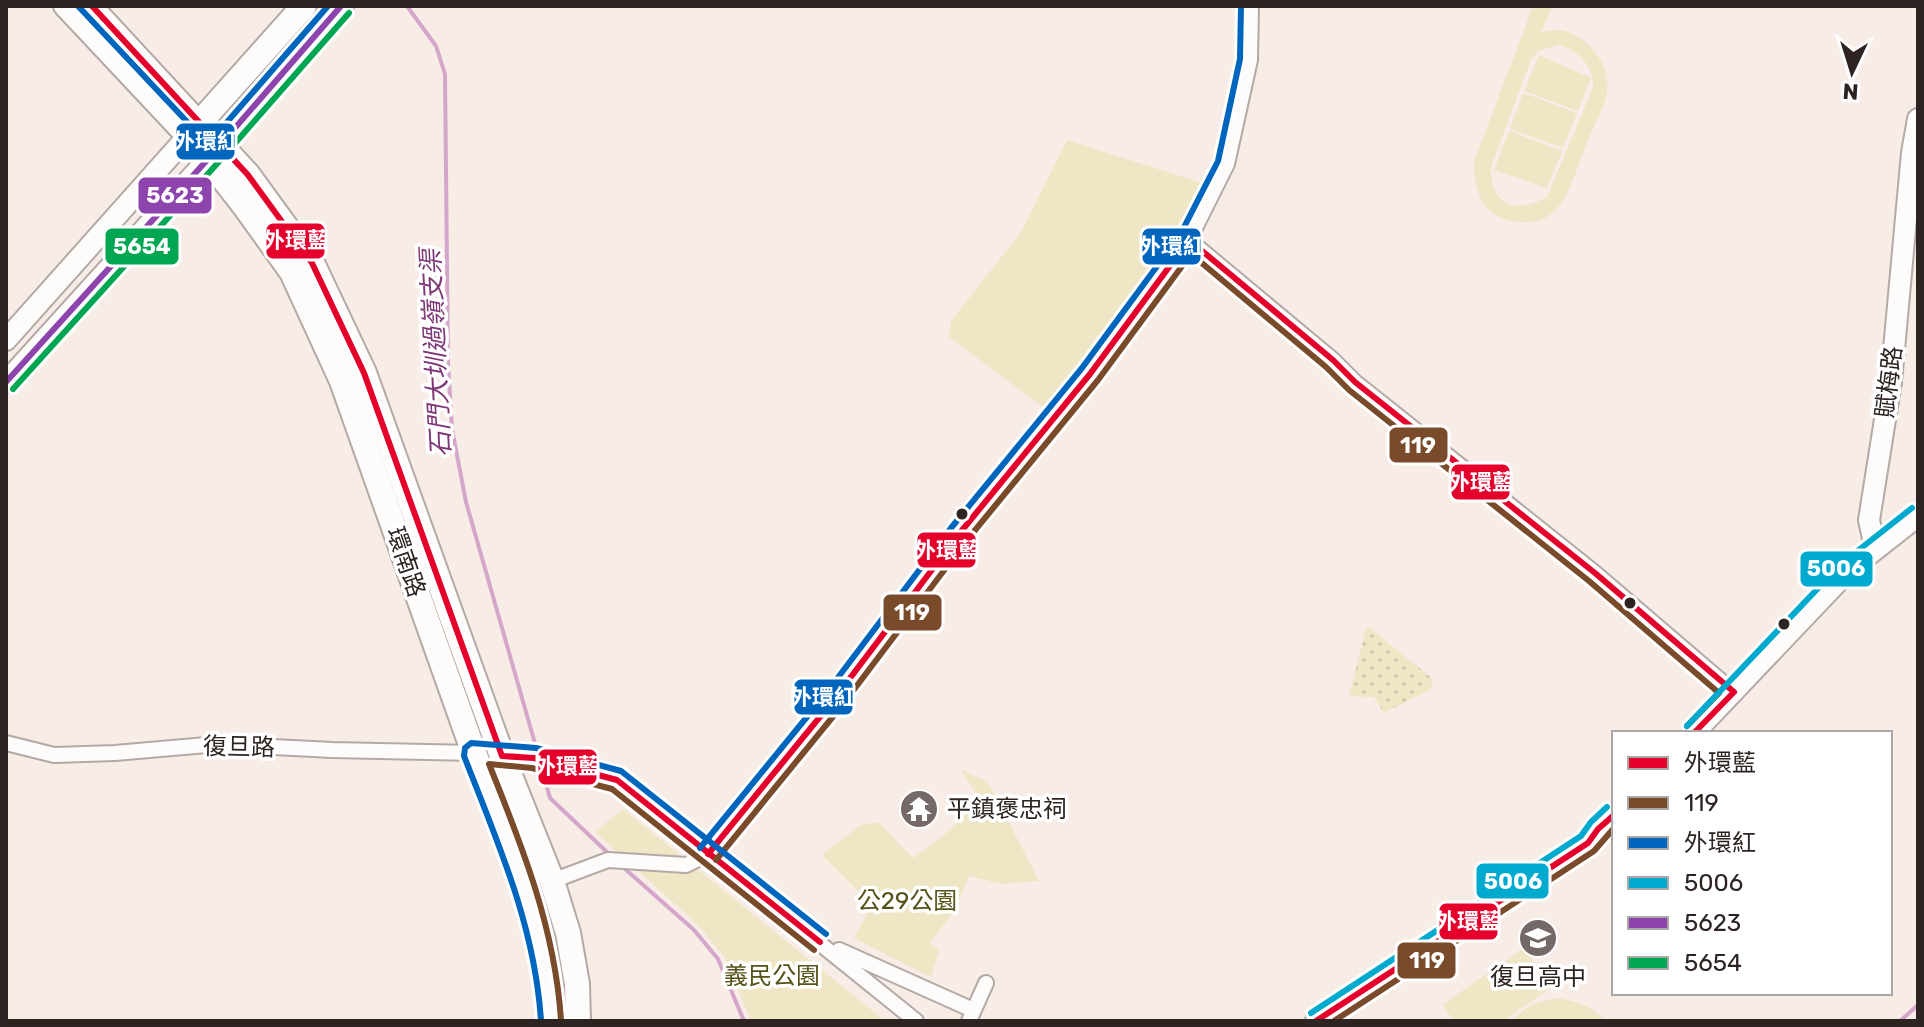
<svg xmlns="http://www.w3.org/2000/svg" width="1924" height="1027" viewBox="0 0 1924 1027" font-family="Rubik,'Noto Sans TC',sans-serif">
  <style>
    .grass { fill: url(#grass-dots) }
    .park { fill: #eee6c4; fill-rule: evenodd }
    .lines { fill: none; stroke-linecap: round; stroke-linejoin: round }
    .stream { stroke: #d4a7ca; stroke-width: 4 }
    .street-casing { stroke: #b3a9a5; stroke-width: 18 }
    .secondary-casing { stroke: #b3a9a5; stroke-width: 24 }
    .primary-casing { stroke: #b3a9a5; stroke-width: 28 }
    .street { stroke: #fefcfb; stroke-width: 14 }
    .secondary { stroke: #fefcfb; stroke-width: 20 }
    .primary { stroke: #fefcfb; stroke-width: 24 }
    .bus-1-casing { stroke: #fff; stroke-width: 12 }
    .bus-2-casing { stroke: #fff; stroke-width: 12 }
    .bus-3-casing { stroke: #fff; stroke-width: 12 }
    .bus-4-casing { stroke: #fff; stroke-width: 12 }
    .bus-5-casing { stroke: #fff; stroke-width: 12 }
    .bus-6-casing { stroke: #fff; stroke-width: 12 }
    .bus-1 { stroke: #e4002b; stroke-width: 6 }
    .bus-2 { stroke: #7a4b2a; stroke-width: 6 }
    .bus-3 { stroke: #0065bd; stroke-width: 6 }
    .bus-4 { stroke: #00a9ce; stroke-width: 6 }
    .bus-5 { stroke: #8e44ad; stroke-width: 6 }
    .bus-6 { stroke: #00a651; stroke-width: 6 }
    .bus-dot { fill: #2d2320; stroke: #fff; stroke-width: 3 }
    .labels { text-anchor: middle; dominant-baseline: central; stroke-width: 7; stroke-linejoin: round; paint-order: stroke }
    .street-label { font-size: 24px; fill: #2d2320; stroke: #fff }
    .poi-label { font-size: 24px; fill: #2d2320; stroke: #fff; text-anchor: start }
    .park-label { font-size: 24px; fill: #565218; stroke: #fff }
    .water-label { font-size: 26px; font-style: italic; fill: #7e3877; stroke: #fff }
    .line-badge { stroke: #fff; stroke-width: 3 }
    .badge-label { font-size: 22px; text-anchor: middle; font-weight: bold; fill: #fff }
  </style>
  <defs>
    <pattern id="grass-dots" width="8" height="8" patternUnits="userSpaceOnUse" patternTransform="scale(2)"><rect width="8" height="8" fill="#eee6c4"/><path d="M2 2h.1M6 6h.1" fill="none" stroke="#ccc5a8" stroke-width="1.8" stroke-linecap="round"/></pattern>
  </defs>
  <rect width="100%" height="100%" fill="#f8ece7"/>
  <path class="grass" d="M1367,626L1433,679L1431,689L1384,713L1374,697L1349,696Z"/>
  <g class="park">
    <path d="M1533,6H1552L1541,33C1573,19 1612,58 1607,91C1605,108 1593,127 1587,142C1569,187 1563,237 1502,218C1480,211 1473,182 1474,162ZM1560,45C1579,51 1594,67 1593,87L1547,197C1516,214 1490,206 1491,167L1532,57L1541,50Z"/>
    <path d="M1539,55L1591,78L1578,111L1524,91Z"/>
    <path d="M1523,93L1577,113L1563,148L1510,129Z"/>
    <path d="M1509,131L1562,151L1547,188L1494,170Z"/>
    <path d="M1067,140L1205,184L1185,225L1152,278L1047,410L949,337L951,321L1021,232Z"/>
    <path d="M960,769L988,782L1039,881L1002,884L969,876L955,910L930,943L939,951L931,977L854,938L866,916L865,898L822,855L861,825L878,822L913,858C939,841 961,822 979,797Z"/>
    <path d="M623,809L885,1021H751L723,955L697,924L595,832Z"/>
    <path d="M1524,948L1552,987L1503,1021H1454L1442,1005Z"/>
    <path d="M1559,998C1578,1002 1592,1006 1605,1021H1511C1526,1006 1539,1001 1559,998Z"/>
  </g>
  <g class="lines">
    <g class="stream">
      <path d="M407,6L436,46L445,74L448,363L452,429L466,502L536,747"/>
      <path d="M543,773L550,798L609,854"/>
      <path d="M624,868L694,930L718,959L744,1021"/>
      <path d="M1900,1021L1918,1005"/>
    </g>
    <g class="street-casing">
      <g id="street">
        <path d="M1189,240L1333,360L1355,382L1595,573L1734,692"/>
        <path d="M6,743L54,755L115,753L218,744L332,750L474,753"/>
        <path d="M502,756L534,758L617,780L916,1021"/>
        <path d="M552,881L608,860L686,865L708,854L832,702L959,534L1090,374L1189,240L1227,164L1250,60L1251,6"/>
        <path d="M839,950L973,1010"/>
        <path d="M969,1021L986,983"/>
      </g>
    </g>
    <g class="secondary-casing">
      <g id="secondary">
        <path d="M92,6L201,124"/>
        <path d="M6,340L187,137L64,6"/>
        <path d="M6,382L208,159"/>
        <path d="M1875,548L1869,520L1891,382L1912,153L1918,119"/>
        <path d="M1694,733L1848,571L1918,516"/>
        <path d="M1316,1021C1407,961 1499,904 1588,843L1598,829L1614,815"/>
      </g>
    </g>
    <g class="primary-casing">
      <g id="primary">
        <path d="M304,6L187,137L208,159L244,205L292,272L342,381L474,753L522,880L542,948L551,1021"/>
        <path d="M201,124L248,175L312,263L364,373L502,756L552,881L568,933L577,984L578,1021"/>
        <path d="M210,157L341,6"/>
      </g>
    </g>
    <use href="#street" class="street"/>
    <use href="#secondary" class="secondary"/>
    <use href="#primary" class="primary"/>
    <g class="bus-1-casing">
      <g id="bus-1">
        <path d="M92,6L248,175L312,263L364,373L502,756L534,758L617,780L820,942"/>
        <path d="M708,854L832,702L959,534L1090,374L1189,240L1333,360L1355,382L1595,573L1734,692L1694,733"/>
        <path d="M1316,1021L1588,843L1598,829L1614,815"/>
      </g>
    </g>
    <g class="bus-2-casing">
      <g id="bus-2">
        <path d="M716,860L840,708L967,540L1098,380L1191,254L1326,367L1349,390L1589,581L1719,693L1687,726"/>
        <path d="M561,1020C555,929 523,848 489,764L532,768L612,789L814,950"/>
        <path d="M1334,1021L1594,851L1614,828"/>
      </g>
    </g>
    <g class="bus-3-casing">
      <g id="bus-3">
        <path d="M78,6L208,144L328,6"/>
        <path d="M700,848L824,696L951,528L1082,368L1180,235L1218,161L1240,59L1241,6"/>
        <path d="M541,1021C535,926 498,843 464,756L465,748L471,743L536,748L621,771L826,934"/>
      </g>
    </g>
    <g class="bus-4-casing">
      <g id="bus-4">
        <path d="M1687,726L1841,564L1912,508"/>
        <path d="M1311,1013L1581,836L1591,822L1607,807"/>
      </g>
    </g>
    <g class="bus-5-casing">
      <path id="bus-5" d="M6,382L208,159L341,6"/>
    </g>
    <g class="bus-6-casing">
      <path id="bus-6" d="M13,389L215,166L349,13"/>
    </g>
    <use href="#bus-1" class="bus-1"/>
    <use href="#bus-2" class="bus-2"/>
    <use href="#bus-3" class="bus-3"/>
    <use href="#bus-4" class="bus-4"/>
    <use href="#bus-5" class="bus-5"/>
    <use href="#bus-6" class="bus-6"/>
  </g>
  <defs>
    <g id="temple-disc" transform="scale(2)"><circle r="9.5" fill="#746966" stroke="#fff"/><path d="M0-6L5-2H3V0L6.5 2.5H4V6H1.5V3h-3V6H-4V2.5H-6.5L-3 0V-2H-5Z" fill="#fff"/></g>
    <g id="school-disc" transform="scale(2)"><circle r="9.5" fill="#746966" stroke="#fff"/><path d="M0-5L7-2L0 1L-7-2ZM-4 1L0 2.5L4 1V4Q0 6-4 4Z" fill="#fff"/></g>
  </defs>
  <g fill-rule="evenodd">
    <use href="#temple-disc" x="919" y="809"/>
    <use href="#school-disc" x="1538" y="938"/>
  </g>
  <g class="bus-dot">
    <circle cx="962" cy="514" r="7"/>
    <circle cx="1630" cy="603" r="7"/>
    <circle cx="1784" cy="624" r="7"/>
  </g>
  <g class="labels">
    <g class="street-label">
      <text transform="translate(1889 382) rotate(-83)">賦梅路</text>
      <text transform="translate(406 562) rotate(71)">環南路</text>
      <text transform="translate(239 747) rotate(1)">復旦路</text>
    </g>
    <g class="poi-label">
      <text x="947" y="809">平鎮褒忠祠</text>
      <text x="1538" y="977" text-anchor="middle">復旦高中</text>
    </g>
    <g class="park-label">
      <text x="907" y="901">公29公園</text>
      <text x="772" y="976">義民公園</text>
    </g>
    <g class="water-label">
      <text transform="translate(436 353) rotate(-93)">石門大圳過嶺支渠</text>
    </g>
  </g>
  <g class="line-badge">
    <rect x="175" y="122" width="61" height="39" rx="8" fill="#0065bd"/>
    <rect x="137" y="176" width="76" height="39" rx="8" fill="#8e44ad"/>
    <rect x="265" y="222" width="61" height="38" rx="8" fill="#e4002b"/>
    <rect x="1141" y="227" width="61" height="39" rx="8" fill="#0065bd"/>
    <rect x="104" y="227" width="76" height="39" rx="8" fill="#00a651"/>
    <rect x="1388" y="426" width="61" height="38" rx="8" fill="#7a4b2a"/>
    <rect x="1450" y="463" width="61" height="38" rx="8" fill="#e4002b"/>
    <rect x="916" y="531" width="61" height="38" rx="8" fill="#e4002b"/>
    <rect x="1799" y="550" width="75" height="38" rx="8" fill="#00a9ce"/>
    <rect x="882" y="593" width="61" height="39" rx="8" fill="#7a4b2a"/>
    <rect x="793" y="678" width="61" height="38" rx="8" fill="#0065bd"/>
    <rect x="537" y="748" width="61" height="38" rx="8" fill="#e4002b"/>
    <rect x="1475" y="862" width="75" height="38" rx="8" fill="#00a9ce"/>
    <rect x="1438" y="902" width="61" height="39" rx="8" fill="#e4002b"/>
    <rect x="1396" y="941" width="61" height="39" rx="8" fill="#7a4b2a"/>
  </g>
  <g class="badge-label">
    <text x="206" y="149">外環紅</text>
    <text x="175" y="203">5623</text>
    <text x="296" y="248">外環藍</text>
    <text x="1172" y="254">外環紅</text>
    <text x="142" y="254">5654</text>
    <text x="1418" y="453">119</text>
    <text x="1481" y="490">外環藍</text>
    <text x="947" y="558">外環藍</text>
    <text x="1836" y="576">5006</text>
    <text x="912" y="620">119</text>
    <text x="823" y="705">外環紅</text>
    <text x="567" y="774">外環藍</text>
    <text x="1513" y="889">5006</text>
    <text x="1468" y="929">外環藍</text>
    <text x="1427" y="968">119</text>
  </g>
  <rect width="1924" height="1027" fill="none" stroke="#2d2320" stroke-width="16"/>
  <rect x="1612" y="731" width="280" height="264" fill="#ffffff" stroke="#aba7a6" stroke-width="2"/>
  <rect x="1628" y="757" width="40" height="12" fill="#e4002b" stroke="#aba7a6" stroke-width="2"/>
  <text x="1684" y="771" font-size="24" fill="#2d2320">外環藍</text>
  <rect x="1628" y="797" width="40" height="12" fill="#7a4b2a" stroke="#aba7a6" stroke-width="2"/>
  <text x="1684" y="811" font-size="24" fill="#2d2320">119</text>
  <rect x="1628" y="837" width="40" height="12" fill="#0065bd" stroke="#aba7a6" stroke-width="2"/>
  <text x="1684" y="851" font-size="24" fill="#2d2320">外環紅</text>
  <rect x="1628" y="877" width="40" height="12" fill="#00a9ce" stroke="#aba7a6" stroke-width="2"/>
  <text x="1684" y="891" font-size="24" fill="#2d2320">5006</text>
  <rect x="1628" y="917" width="40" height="12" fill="#8e44ad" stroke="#aba7a6" stroke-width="2"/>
  <text x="1684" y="931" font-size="24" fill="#2d2320">5623</text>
  <rect x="1628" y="957" width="40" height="12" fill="#00a651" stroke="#aba7a6" stroke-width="2"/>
  <text x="1684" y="971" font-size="24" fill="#2d2320">5654</text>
  <g transform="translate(1852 72) rotate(184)" stroke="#ffffff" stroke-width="6" paint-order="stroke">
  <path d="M0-6L14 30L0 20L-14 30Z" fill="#2d2320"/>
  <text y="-12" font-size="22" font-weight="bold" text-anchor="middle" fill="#2d2320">N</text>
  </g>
</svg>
